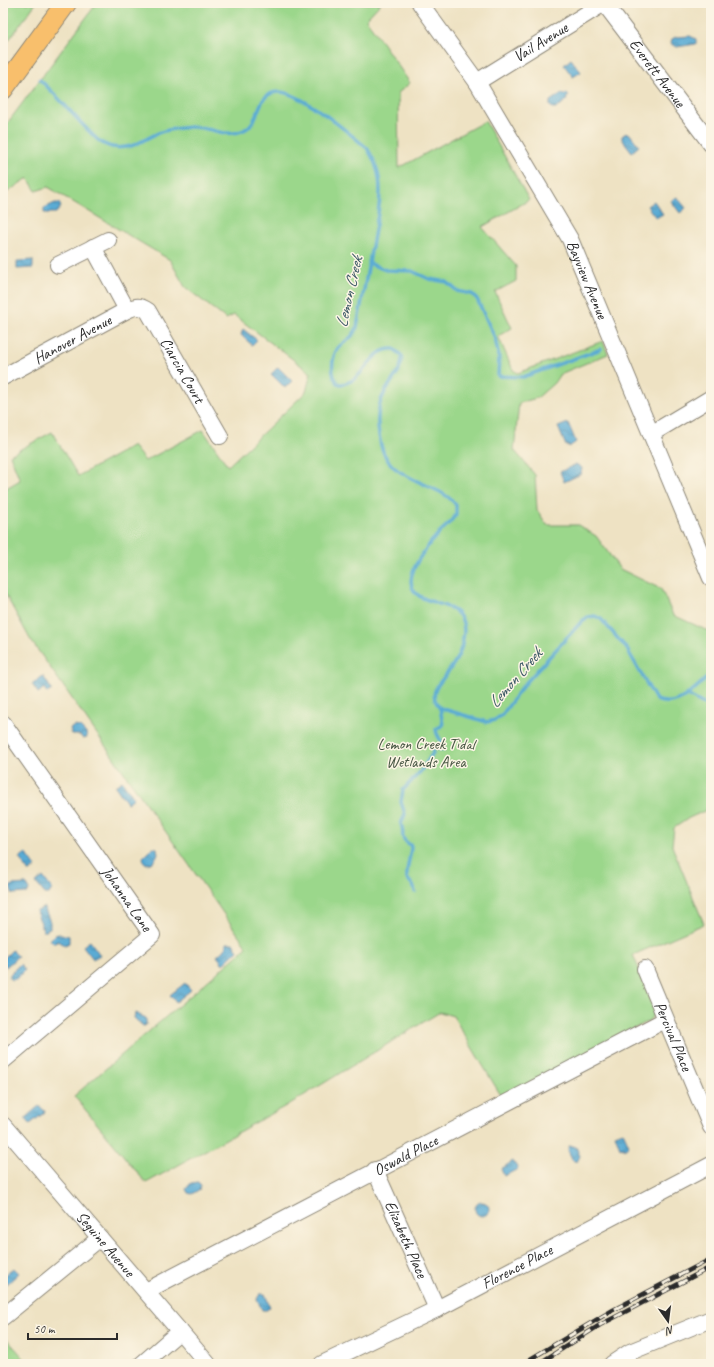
<svg xmlns="http://www.w3.org/2000/svg" width="714" height="1367" viewBox="0 0 714 1367" font-family="Caveat,sans-serif">
  <style>
    .park { fill: #9bd78b; stroke: #63815b }
    .water { fill: url(#water-waves); stroke: #426b80 }
    .lines { fill: none; stroke-linecap: round; stroke-linejoin: round }
    .stream { stroke: #5aabd4; stroke-width: 3.5 }
    .minor-casing { stroke: #8c8677; stroke-width: 18 }
    .major-casing { stroke: #8c8677; stroke-width: 22 }
    .minor { stroke: #fff; stroke-width: 16 }
    .major { stroke: #f8bf6c; stroke-width: 20 }
    .rail-casing { stroke: #2b2b2b; stroke-width: 4.5 }
    .rail { stroke: #fcf5e5; stroke-width: 3; stroke-dasharray: 9; stroke-linecap: butt }
    .labels { text-anchor: middle; dominant-baseline: central; stroke-width: 3; stroke-linejoin: round; paint-order: stroke }
    .street-label { font-size: 16px; fill: #2b2b2b; stroke: #fcf5e5 }
    .park-label { font-size: 16px; fill: #475643; stroke: #fcf5e5 }
    .water-label { font-size: 17px; font-style: italic; fill: #3b5866; stroke: #fcf5e5 }
  </style>
  <defs>
    <pattern id="water-waves" width="16" height="10" patternUnits="userSpaceOnUse"><rect width="16" height="10" fill="#5aabd4"/><path d="M0 5q4-4 8 0t8 0" fill="none" stroke="#4b8bac"/></pattern>
  </defs>
  <rect width="100%" height="100%" fill="#fcf5e5"/>
  <filter id="ink" filterUnits="userSpaceOnUse"><feTurbulence type="fractalNoise" baseFrequency=".025" numOctaves="2"/><feDisplacementMap in="SourceGraphic" scale="8" xChannelSelector="R" yChannelSelector="G"/><feConvolveMatrix kernelMatrix="1 2 1 2 8 2 1 2 1" color-interpolation-filters="sRGB"/></filter>
  <filter id="wash" filterUnits="userSpaceOnUse"><feTurbulence type="fractalNoise" baseFrequency=".012" numOctaves="4" result="noise"/><feDisplacementMap in="SourceGraphic" scale="16" xChannelSelector="R" yChannelSelector="G"/><feGaussianBlur stdDeviation="0.9" result="paint"/><feColorMatrix in="noise" values="0 0 0 0 0 0 0 0 0 0 0 0 0 0 0 0 0 1.4 0 .05"/><feComposite in="paint" operator="in"/></filter>
  <g filter="url(#wash)">
    <rect width="100%" height="100%" fill="#eee2c3"/>
    <g class="park">
      <path d="M3,3H36L3,48Z"/>
      <path d="M97,3H381L366,19L410,83L398,93L399,168L485,121L529,200L482,227L516,266V281L495,292L512,328L498,336L513,370L518,373L603,341L608,354L560,374L554,383L537,398L519,403L514,450L535,475L537,510L547,525H578L596,536L620,569L661,589L673,615L706,630H711V808L689,818L674,828L672,846L704,924L633,955L655,1005L656,1011L649,1021L510,1093L500,1094L453,1016L440,1012L293,1102L146,1183L74,1096L247,947L30,639L3,590V490L20,480L10,455L52,432L78,476L133,446L145,461L203,430L228,466L306,392L311,373L234,315L226,319L185,287L170,260L48,187L36,191L28,178L3,195V129Z"/>
      <path d="M4,1336L29,1364H3Z"/>
    </g>
    <g class="water">
      <path d="M690,36L696,39V44L677,47L671,44L672,39L676,37Z"/>
      <path d="M571,59L581,72L573,77L564,65Z"/>
      <path d="M562,93L564,95L567,93L569,96L566,98L567,100L557,108H552L550,106V101Z"/>
      <path d="M626,133H629L639,146L632,152L622,139V136Z"/>
      <path d="M677,197L686,208L680,213L671,201Z"/>
      <path d="M654,201L663,214L656,218L647,206Z"/>
      <path d="M55,203H59L61,207L56,213H44V208Z"/>
      <path d="M33,260V268L17,269V261Z"/>
      <path d="M243,329L257,340L252,345L241,335Z"/>
      <path d="M278,367L292,381L285,388L271,374Z"/>
      <path d="M568,423L576,442L569,447V445L566,446L558,427Z"/>
      <path d="M576,464L582,468L581,474L564,482L560,472Z"/>
      <path d="M43,676L52,690L47,693L44,688L38,693L32,684Z"/>
      <path d="M74,726L80,727L86,733L87,738L83,739L80,735H72L70,729Z"/>
      <path d="M122,781L134,798L127,803L115,786Z"/>
      <path d="M153,847L157,848L158,854L153,862L147,864L144,862L143,857Z"/>
      <path d="M26,853L36,867L29,872L19,858Z"/>
      <path d="M43,877L52,889L49,894H45L36,883Z"/>
      <path d="M26,884L28,886L29,891L27,893L13,894L10,887L12,885Z"/>
      <path d="M44,907L50,922V928L47,929V931H43V928H41V923L36,912Z"/>
      <path d="M59,934L69,936V943L65,945L58,941L53,943L50,940L54,935Z"/>
      <path d="M90,941L100,955L93,959L83,946Z"/>
      <path d="M226,943H233L238,950L223,964L217,956L226,948Z"/>
      <path d="M12,950L18,956L6,967L3,964V959Z"/>
      <path d="M20,964L25,970L16,979L11,980L9,977L11,973Z"/>
      <path d="M185,983L191,990L176,1002L170,995Z"/>
      <path d="M135,1013L146,1018V1025L143,1026L134,1018Z"/>
      <path d="M39,1106L45,1111L44,1113L30,1124L26,1119V1117Z"/>
      <path d="M623,1131L629,1145L624,1149V1147L620,1148L615,1134Z"/>
      <path d="M570,1145L576,1147L580,1156L577,1162L572,1160L568,1150Z"/>
      <path d="M513,1161L518,1169L504,1176L501,1169Z"/>
      <path d="M198,1182L201,1185L200,1189L192,1194L188,1193L186,1189L191,1183Z"/>
      <circle cx="482" cy="1209" r="7"/>
      <path d="M14,1268L19,1273L7,1284L3,1277Z"/>
      <path d="M260,1294H265L270,1307L267,1310H262L257,1299Z"/>
    </g>
    <g class="lines">
      <g class="stream">
        <path d="M40,80C57,95 71,113 86,128C92,134 97,141 104,144C113,149 121,148 131,146C140,143 149,137 158,133C168,129 180,128 191,127C209,126 226,139 244,130C262,121 255,93 278,92C299,90 350,134 367,148C381,169 382,189 378,214L357,327C354,338 345,340 338,348C331,358 330,376 339,384C365,384 369,347 394,349L402,356C403,371 390,381 384,394C377,406 377,422 379,435C383,471 406,475 434,489C443,493 450,497 456,505C456,508 456,511 456,514C453,521 445,527 440,532C430,542 411,566 411,581C412,613 472,592 463,639C462,651 455,663 448,672C439,684 427,693 440,708L487,722L495,720L502,715L522,687L582,621L588,617L595,616L601,619L627,649L656,700C679,709 695,688 711,674"/>
        <path d="M369,262L373,265L386,270L412,271L429,279L447,282L457,291L472,294L477,299L495,338L499,358L498,376L523,377L601,349"/>
        <path d="M687,695L711,708"/>
        <path d="M415,892L414,887L407,878C406,867 411,856 411,846C397,835 406,837 401,824L405,814L401,802L403,790L420,772L433,753V747L437,746L439,749H443C444,741 436,737 436,729L443,725L440,708"/>
      </g>
    </g>
  </g>
  <g filter="url(#ink)">
    <g class="lines">
      <g class="minor-casing">
        <g id="minor">
          <path id="s1" d="M420,3L477,82L570,239L711,578"/>
          <path id="s2" d="M604,3L711,144"/>
          <path id="s3" d="M477,82L604,3"/>
          <path d="M93,247L127,310"/>
          <path d="M58,265L108,240"/>
          <path id="s4" d="M3,377L127,310C136,306 140,305 148,311L220,436"/>
          <path d="M651,434L711,398"/>
          <path id="s5" d="M3,723L152,935L3,1061"/>
          <path id="s6" d="M645,969L711,1127"/>
          <path id="s7" d="M3,1125L208,1364"/>
          <path id="s8" d="M375,1170L437,1309"/>
          <path id="s9" d="M146,1291L665,1020"/>
          <path d="M3,1317L100,1238"/>
          <path d="M142,1364L180,1331"/>
          <path id="s10" d="M322,1364L437,1309L711,1165"/>
          <path d="M612,1364L630,1352L711,1319"/>
        </g>
      </g>
      <g class="major-casing">
        <path id="major" d="M3,89L66,3"/>
      </g>
      <use href="#minor" class="minor"/>
      <use href="#major" class="major"/>
      <g class="rail-casing">
        <g id="rail">
          <path d="M522,1364L613,1310L711,1259"/>
          <path d="M538,1364L600,1325L711,1267"/>
        </g>
      </g>
      <use href="#rail" class="rail"/>
    </g>
  </g>
  <g class="labels">
    <g class="street-label">
      <text stroke="none"><textPath href="#s3" startOffset="75">Vail Avenue</textPath></text>
      <text stroke="none"><textPath href="#s2" startOffset="88">Everett Avenue</textPath></text>
      <text stroke="none"><textPath href="#s1" startOffset="324">Bayview Avenue</textPath></text>
      <text stroke="none"><textPath href="#s4" startOffset="79">Hanover Avenue</textPath></text>
      <text stroke="none"><textPath href="#s4" startOffset="232">Ciarcia Court</textPath></text>
      <text stroke="none"><textPath href="#s5" startOffset="215">Johanna Lane</textPath></text>
      <text stroke="none"><textPath href="#s6" startOffset="73">Percival Place</textPath></text>
      <text stroke="none"><textPath href="#s9" startOffset="293">Oswald Place</textPath></text>
      <text stroke="none"><textPath href="#s8" startOffset="76">Elizabeth Place</textPath></text>
      <text stroke="none"><textPath href="#s7" startOffset="157">Seguine Avenue</textPath></text>
      <text stroke="none"><textPath href="#s10" startOffset="218">Florence Place</textPath></text>
    </g>
    <g class="park-label">
      <text x="426" y="744">Lemon Creek Tidal<tspan x="426" dy="18">Wetlands Area</tspan></text>
    </g>
    <g class="water-label">
      <text transform="translate(349 292) rotate(-77)">Lemon Creek</text>
      <text transform="translate(515 678) rotate(-49)">Lemon Creek</text>
    </g>
  </g>
  <rect width="714" height="1367" fill="none" stroke="#fcf5e5" stroke-width="16"/>
  <g transform="translate(668 1321) rotate(166)" stroke="#fcf5e5" stroke-width="3" paint-order="stroke">
  <path d="M0-3L7 15L0 10L-7 15Z" fill="#2b2b2b"/>
  <text y="-6" font-size="11" font-weight="bold" text-anchor="middle" fill="#2b2b2b">N</text>
  </g>
  <path d="M28 1333v6h89v-6" fill="none" stroke="#2b2b2b" stroke-width="2"/>
  <text x="34" y="1333" font-size="12" fill="#2b2b2b" stroke="#fcf5e5" stroke-width="3" paint-order="stroke">50 m</text>
</svg>
